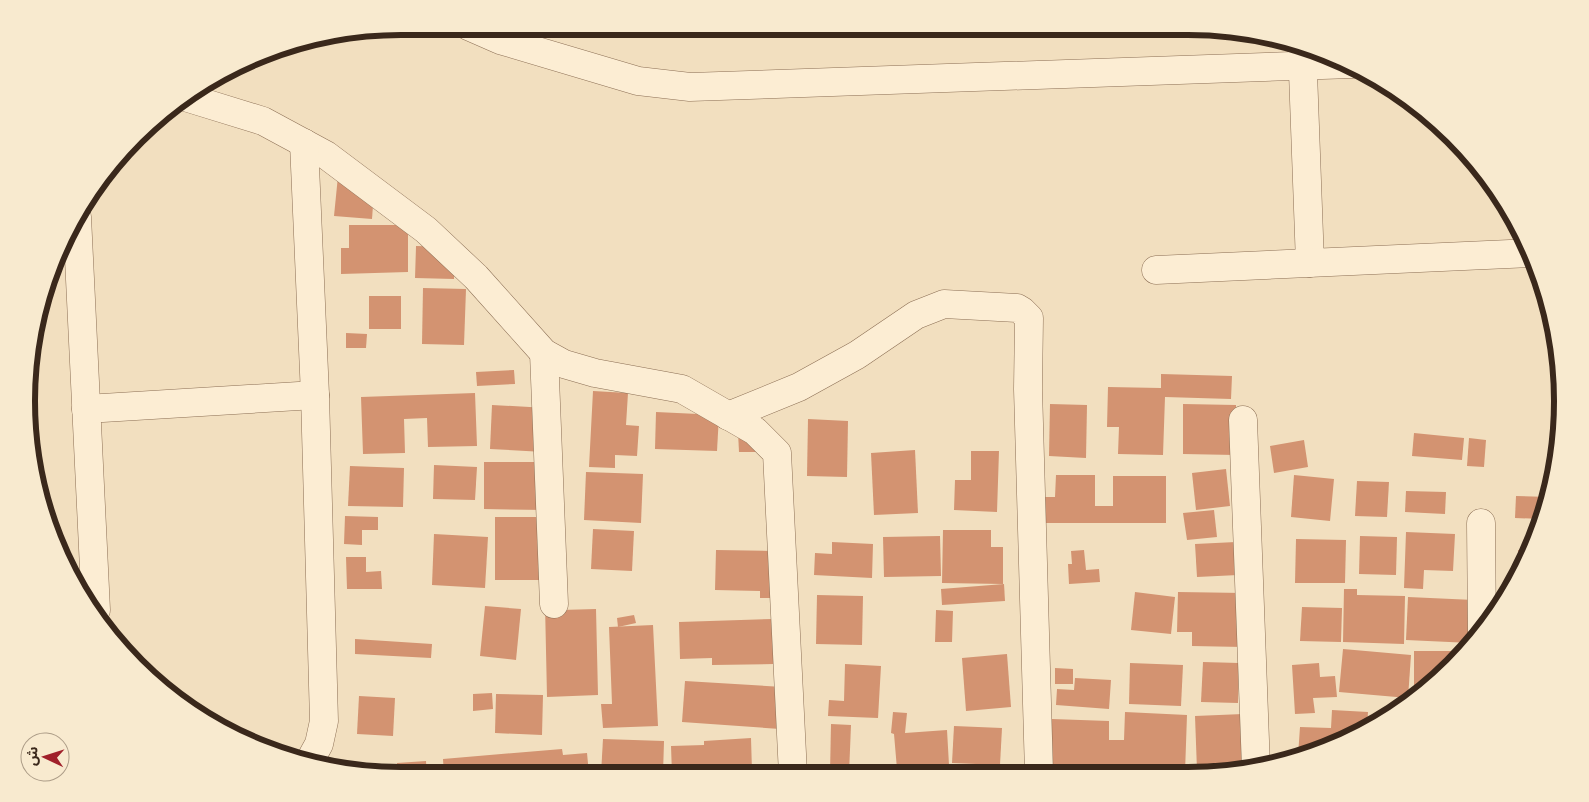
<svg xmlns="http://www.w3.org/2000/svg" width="1589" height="802" viewBox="0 0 1589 802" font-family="'Noto Serif','Noto Sans Arabic',serif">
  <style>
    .building { fill: #d39371 }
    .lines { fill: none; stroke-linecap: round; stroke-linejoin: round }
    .street-casing { stroke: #8c6f55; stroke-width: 29 }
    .street { stroke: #fcedd3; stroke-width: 28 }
    .rim { fill: none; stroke: #3a281b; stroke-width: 6 }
  </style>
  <rect width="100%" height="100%" fill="#f2dfbf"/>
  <g class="building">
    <path d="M338,176L375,178L372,219L334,216Z"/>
    <path d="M349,225H408V272L341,274V248H349Z"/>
    <path d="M416,246L454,247V279L415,278Z"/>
    <path d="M423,288L466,289L464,345L422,344Z"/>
    <rect x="369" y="296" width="32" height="33"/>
    <path d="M346,333L367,334L366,348H346Z"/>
    <path d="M514,370L515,384L477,386L476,372Z"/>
    <path d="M1161,374L1232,376L1231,399L1165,397L1163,455L1118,454L1119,427H1107L1108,387L1161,388Z"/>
    <path d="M593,391L628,393L626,425L639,426L637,456L615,455V468L589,467Z"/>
    <path d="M475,393L477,446L428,447L427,418L404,419L405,453L363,454L361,397Z"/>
    <path d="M1050,404L1087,405L1086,458L1049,456Z"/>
    <path d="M1183,404L1236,405L1235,455L1183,454Z"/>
    <path d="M492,405L547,408L544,452L490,449Z"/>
    <path d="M656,412L719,415L717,451L655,449Z"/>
    <path d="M808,419L848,421L847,477L807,476Z"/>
    <path d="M738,432L761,452H739Z"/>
    <path d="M1414,433L1464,438L1462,460L1412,456Z"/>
    <path d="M1469,438L1486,440L1484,467L1467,466Z"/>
    <path d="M1304,440L1308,467L1274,473L1270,446Z"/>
    <path d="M915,450L918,513L874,515L871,453Z"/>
    <path d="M971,451H999L997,512L954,510L955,480H971Z"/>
    <path d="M484,462H545V510L484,509Z"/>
    <path d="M434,465L477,467L475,500L433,499Z"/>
    <path d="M350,466L404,468L403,507L348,506Z"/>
    <path d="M1226,469L1230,506L1196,510L1192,473Z"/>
    <path d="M586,472L643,474L641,523L584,520Z"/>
    <path d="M1056,475H1095V506H1113V476H1166V523H1042V497H1055Z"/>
    <path d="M1294,475L1334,479L1330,521L1291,517Z"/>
    <path d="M1357,481L1389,482L1387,517L1355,516Z"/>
    <path d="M1406,491L1446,492L1445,514L1405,512Z"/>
    <path d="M1516,496L1550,497L1542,519L1515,518Z"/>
    <path d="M1214,510L1217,537L1187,540L1183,513Z"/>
    <path d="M345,516L378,517V530H362V545L344,544Z"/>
    <rect x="495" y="517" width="52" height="63"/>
    <path d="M593,529L634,531L632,571L591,569Z"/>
    <path d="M943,530H991V547H1003V584L942,583Z"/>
    <path d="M1406,532L1455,534L1453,571L1424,570L1423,589L1404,588Z"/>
    <path d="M434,534L488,537L485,588L432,585Z"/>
    <path d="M940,536L941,576L884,577L883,537Z"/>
    <path d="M1360,536L1397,537L1396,575L1359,574Z"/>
    <path d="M1296,539L1346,540L1345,583H1295Z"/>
    <path d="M832,542L873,544L872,578L814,575L815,553L832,554Z"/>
    <path d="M1236,542L1238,575L1197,577L1195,544Z"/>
    <path d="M1531,549L1524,567H1518V550Z"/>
    <path d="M716,550L773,551L772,598H760V591L715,590Z"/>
    <path d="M1084,550L1086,570L1099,569L1100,582L1069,584L1068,564H1072L1071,551Z"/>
    <path d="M346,557H366V572L381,571L382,589H347Z"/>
    <path d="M1004,584L1005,601L942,605L941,589Z"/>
    <path d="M1344,589H1357V595L1405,596L1404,644L1343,642Z"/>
    <path d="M1135,592L1175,597L1171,634L1131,630Z"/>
    <path d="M1178,592L1244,593L1243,647L1192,646V632H1177Z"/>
    <path d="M817,595L863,596L862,645L816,644Z"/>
    <path d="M1408,597L1474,600L1472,642L1471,643L1406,640Z"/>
    <path d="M545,604L561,610L596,609L598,695L547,697Z"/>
    <path d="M485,606L521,609L516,660L480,656Z"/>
    <path d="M1302,607L1342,608L1341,642L1300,641Z"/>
    <path d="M936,610L953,611L952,642H935Z"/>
    <path d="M634,615L636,623L618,627L617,618Z"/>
    <path d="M773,619L774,664L712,665V658L680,659L679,622Z"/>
    <path d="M653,625L658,726L603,728L601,704H612L609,627Z"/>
    <path d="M355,639L432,644L431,658L355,654Z"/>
    <path d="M1343,649L1411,655L1408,698L1339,692Z"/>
    <path d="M1414,651H1464L1414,700Z"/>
    <path d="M1007,654L1011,707L966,711L962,658Z"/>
    <path d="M1203,662L1239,663L1238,703L1201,702Z"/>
    <path d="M1130,663L1183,665L1181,706L1129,704Z"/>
    <path d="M1319,663L1320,677L1335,676L1337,697L1313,698L1315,713L1295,714L1292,665Z"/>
    <path d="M845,664L881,666L878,718L828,716L829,700L844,701Z"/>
    <path d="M1055,668L1073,669V684H1055Z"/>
    <path d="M1075,678L1111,680L1109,709L1056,705L1057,689L1074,690Z"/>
    <path d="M685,681L783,687L780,729L682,722Z"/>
    <path d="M492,693L493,709L473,711V694Z"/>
    <path d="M496,694L543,695L542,735L495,733Z"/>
    <path d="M359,696L395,698L393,736L357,734Z"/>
    <path d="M1332,710L1368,712L1367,726L1331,747L1298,756L1300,727L1331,728Z"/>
    <path d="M893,712L907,713L905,733L947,730L949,765L897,769L894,734L891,733Z"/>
    <path d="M1125,712L1187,715L1185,773L1050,768L1052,719L1109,721V740H1124Z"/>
    <path d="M1243,714L1245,769L1197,770L1195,716Z"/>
    <path d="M831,724L851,725L849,774H830Z"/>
    <path d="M954,726L1002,728L1000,765L952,763Z"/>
    <path d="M751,738L752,771H750V774H672L671,746L704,745V741Z"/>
    <path d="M603,739L664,741L663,774H601Z"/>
    <path d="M562,749L563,755L587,753L589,774L444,775L443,759Z"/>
    <path d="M426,761L427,775H398L397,763Z"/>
  </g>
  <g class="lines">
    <g class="street-casing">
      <g id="street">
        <path d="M468,26L500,40L638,81L690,87L1352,64"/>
        <path d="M1302,45L1310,263"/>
        <path d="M185,97L263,121L326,155L426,230L476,277L544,353L564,364L595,373L682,389L755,431L777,453L793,774"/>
        <path d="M304,143L315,395L324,721L319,744L308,764"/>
        <path d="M77,217L96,610"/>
        <path d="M1156,270L1530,253"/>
        <path d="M544,353L554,604"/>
        <path d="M86,409L315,395"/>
        <path d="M728,416L799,387L857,355L916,315L944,304L1017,308L1022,311L1029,318L1028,389L1039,773"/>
        <path d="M1243,420L1256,768"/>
        <path d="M1481,523L1482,633"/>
      </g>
    </g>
    <use href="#street" class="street"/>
  </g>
  <path d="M0 0H1589V802H0ZM401 35H1188A366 366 0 0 1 1554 401V401A366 366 0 0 1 1188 767H401A366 366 0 0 1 35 401V401A366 366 0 0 1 401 35Z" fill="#f8eacf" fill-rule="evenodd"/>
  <path class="rim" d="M401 35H1188A366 366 0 0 1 1554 401V401A366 366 0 0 1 1188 767H401A366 366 0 0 1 35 401V401A366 366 0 0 1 401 35Z"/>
  <g transform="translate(45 757) rotate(274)"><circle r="24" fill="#f8eacf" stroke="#ac9c87"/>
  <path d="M0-4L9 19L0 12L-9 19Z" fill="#a0202a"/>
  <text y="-8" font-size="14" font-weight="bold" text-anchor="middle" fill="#3a281b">ش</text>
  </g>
</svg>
